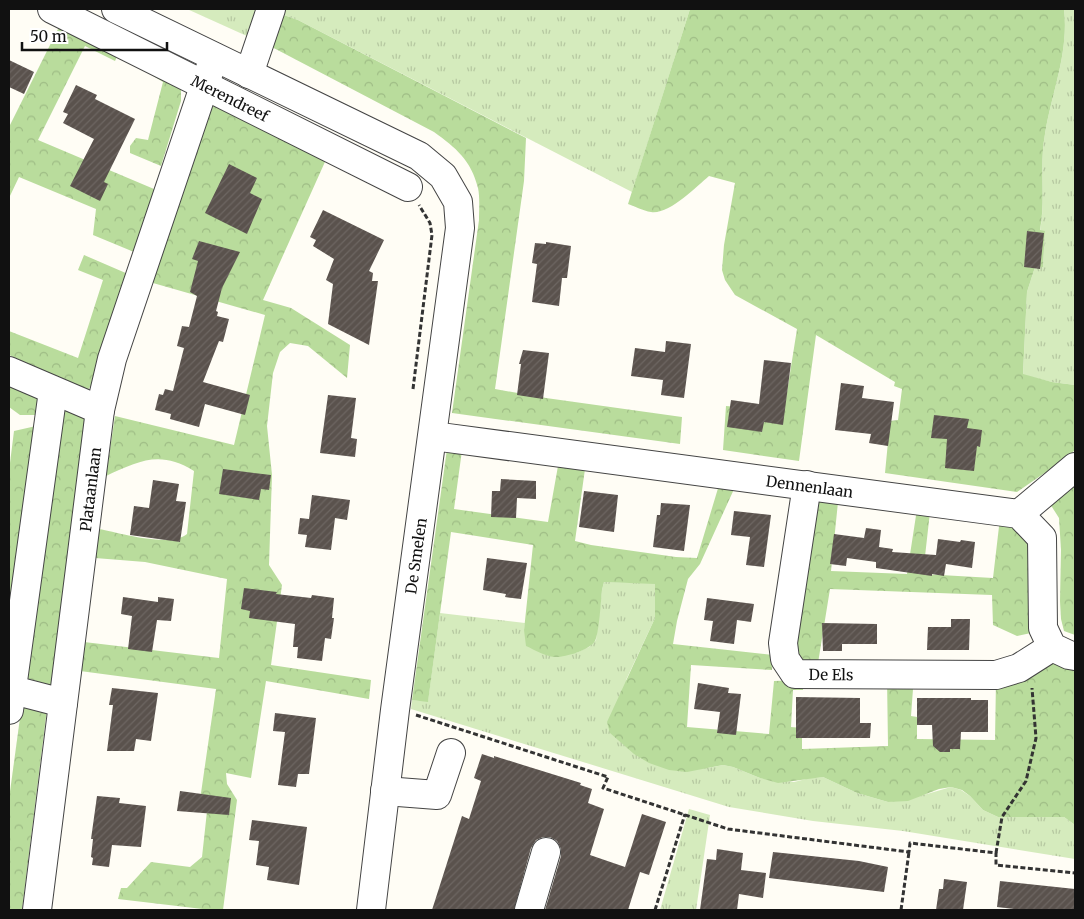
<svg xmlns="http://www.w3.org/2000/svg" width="1084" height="919" viewBox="0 0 1084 919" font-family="Merriweather,serif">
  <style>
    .grass { fill: url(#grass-tufts) }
    .forest { fill: url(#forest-crowns) }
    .building { fill: url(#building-hatch) }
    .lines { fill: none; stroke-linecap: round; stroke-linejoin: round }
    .minor-casing { stroke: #444; stroke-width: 30 }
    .path { stroke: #333; stroke-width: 3; stroke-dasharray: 5 2.5; stroke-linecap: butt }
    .minor { stroke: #fff; stroke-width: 28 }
    .labels { text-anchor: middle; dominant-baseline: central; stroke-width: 5; stroke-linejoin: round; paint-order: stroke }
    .street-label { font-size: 15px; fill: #111; stroke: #fff }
  </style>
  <defs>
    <pattern id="grass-tufts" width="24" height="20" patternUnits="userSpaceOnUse" patternTransform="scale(1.25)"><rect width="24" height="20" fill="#d5ebbd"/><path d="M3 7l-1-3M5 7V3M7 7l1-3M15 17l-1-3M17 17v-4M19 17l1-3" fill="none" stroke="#b6c8a1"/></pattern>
    <pattern id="forest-crowns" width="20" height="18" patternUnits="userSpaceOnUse" patternTransform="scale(1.25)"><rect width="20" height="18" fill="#b9dc9c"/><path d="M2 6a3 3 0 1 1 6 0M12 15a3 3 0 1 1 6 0" fill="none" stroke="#9ebc85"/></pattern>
    <pattern id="building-hatch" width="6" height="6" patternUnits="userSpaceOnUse" patternTransform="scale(1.25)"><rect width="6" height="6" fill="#5a524d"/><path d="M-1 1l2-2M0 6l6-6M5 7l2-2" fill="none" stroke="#6d6662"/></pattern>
  </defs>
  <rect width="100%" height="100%" fill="#fffdf5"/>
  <g class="grass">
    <path d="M187,9H258L249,37Z"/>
    <path d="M280,9H690L632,192L298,20L278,13Z"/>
    <path d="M1064,9L1075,10V385L1052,382L1023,375L1027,292L1035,267H1043L1045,231H1040C1046,199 1039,166 1045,134C1052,91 1069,53 1064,9Z"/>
    <path d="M604,582L655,583V618L626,680L708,768L723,765L733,767L760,778L794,782L810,778L823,777L857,793L888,802L927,794L951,787L961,790L970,796L983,810L998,817H1064L1075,825V859L903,831L813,821L729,807L411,709L412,700L428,701L440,613L525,623L524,630L576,653L589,647L596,640L602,590Z"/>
    <path d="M689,809L710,815L696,910H660Z"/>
  </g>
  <g class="forest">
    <path d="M690,9H1064C1069,53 1052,91 1045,134C1039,166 1046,198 1040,230L1045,231L1043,267H1035L1027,292L1023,374L1052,382L1075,385V450L1065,459L1017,492L885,473L890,421L898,420L902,389L894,386L895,382L816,335L799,461L723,450L726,406L784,411L797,329L735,295L725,280L722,270L724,245L735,183L709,176C696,187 669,215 651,212C643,211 635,206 628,204Z"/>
    <path d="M278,13L298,20L526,138L524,181L495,389L546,398L682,417L680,444L452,413L479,220C479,210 480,197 478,188C471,160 456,148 434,132L268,45Z"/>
    <path d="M60,25L119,52L115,61L85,46L38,140L154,189L134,252L93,235L96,209L19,177L9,198V127Z"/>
    <path d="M152,69L175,79L181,90V101L161,166L130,153V146L136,138L148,140L163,82L150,74Z"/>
    <path d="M212,92L333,144L263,300L291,308L350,345L347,378L308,346L290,343L280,352L273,373L267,426L272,475L269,565L282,585L271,665L371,680L369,699L266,681L251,778L226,773L227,784L237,800L223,910H211L118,899L121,888H127L151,862L190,867L202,857L208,802L200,800L216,689L80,671L84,642L219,658L227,579L145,562L95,558L99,529C120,533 170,548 187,534L194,471C160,450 139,461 106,476L115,416L234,445L265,315L153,283Z"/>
    <path d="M84,255L128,274L95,379L88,390L9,355V331L78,358L103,280L78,270Z"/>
    <path d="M9,382L40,394L37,415H20L9,407Z"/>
    <path d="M62,405L86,418L52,683L50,685L26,678Z"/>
    <path d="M36,426L9,635V471L14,431Z"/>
    <path d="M448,442L463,443L454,509L548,522L558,466L585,469L575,541L591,545L676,557L697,558L719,485L735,487L700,564L688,579L677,621L673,644L773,655L772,670L691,665L687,727L769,734L774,681L804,680L803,690H793L791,727L802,728V749L888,746L887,678L917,677V688L913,689L911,716L917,717V739L995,740L996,680L1055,657L1075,660V825L1064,817H998L983,810L970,796L962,790L951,787L939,789L908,801L888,802L857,793L823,777L778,783L760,778L733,767L723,765L687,772L669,770L649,763L634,754L610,733L607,722L655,618V584L604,582L602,590C601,600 599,634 595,641C590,650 566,657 556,657C546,657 535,650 526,646L524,630L533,545L451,532L428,702L412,700Z"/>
    <path d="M1075,475V635L1064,631L1061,619L1060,601L1061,550L1059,518L1052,507L1043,499Z"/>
    <path d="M815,499L838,502L831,571L907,574L917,509L930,512L923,574L993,578L1000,518L1035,537L1031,633L1017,636L993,625L992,595L830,589L818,663L793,661Z"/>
    <path d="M22,703L47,709L22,910H9V799Z"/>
  </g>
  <g class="building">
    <path d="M9,60L34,72L24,94L9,87Z"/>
    <path d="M76,85L97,95L95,99L135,119L104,182L108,184L100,201L70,186L94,139L63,123L68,114L63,112Z"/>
    <path d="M229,164L257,178L250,193L262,199L247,234L205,213Z"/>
    <path d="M323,210L384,240L369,271L373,273L372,281H378L369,345L328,324L333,284L326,280L334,259L313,246L316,240L310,237Z"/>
    <path d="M1027,231L1044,233L1040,269L1024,267Z"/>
    <path d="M199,241L240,252L222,288L216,311L218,312L217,316L229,319L223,342L219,341L203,382L250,395L245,415L205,404L199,427L170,419L171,414L155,410L159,394L163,395L165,389L173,391L184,348L177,346L182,326L189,327L197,296L190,292L198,261L192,259Z"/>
    <path d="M546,242L571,246L567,278H562L559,306L532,302L537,264L532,263L535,243L546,244Z"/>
    <path d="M666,341L691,344L684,398L661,395L663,380L631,376L635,348L665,352Z"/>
    <path d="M523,350L549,353L543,399L517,395L521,364H519Z"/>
    <path d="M764,360L791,363L783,425L764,422L762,432L727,427L731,400L759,404Z"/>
    <path d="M841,383L864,386L862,398L894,402L888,446L869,443L871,434L835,430Z"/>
    <path d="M328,395L356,398L351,438L357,439L355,457L320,453Z"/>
    <path d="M934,415L969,419L967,428L982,430L980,447L977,446L974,471L945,468L947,439L931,438Z"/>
    <path d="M223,469L271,475L269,490L261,489L259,500L219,494Z"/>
    <path d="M501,479L536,481V499L517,498L516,518L491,517L492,491H500Z"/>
    <path d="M153,480L179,484L176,501L186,502L180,542L130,535L134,506L149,508Z"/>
    <path d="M584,491L618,495L614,532L579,527Z"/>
    <path d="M312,495L350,500L347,520L335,518L331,550L305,547L307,535L298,534L300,518L309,519Z"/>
    <path d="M661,503L690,505L684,551L653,547L657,515H660Z"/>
    <path d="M734,511L771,515L764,567L746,565L750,537L731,535Z"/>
    <path d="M866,528L881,530L879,547L893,549L892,552L936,555L938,539L960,542L961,540L975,542L972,568L946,564L944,576L932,574V576L876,568V562L847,558L846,566L830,564L834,534L864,538Z"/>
    <path d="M487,558L527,563L521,599L505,597L506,594L483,590Z"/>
    <path d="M244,588L277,592L276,594L311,598L312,595L334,598L332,618H334L331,639L325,638L322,661L297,658L298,647H293L295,624L249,618L250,611L241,609Z"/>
    <path d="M123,597L158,602V597L174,599L171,621L157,620L152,652L128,649L132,616L121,614Z"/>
    <path d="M707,598L754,604L751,622L737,620L734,644L710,641L713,621L704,620Z"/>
    <path d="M951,619H970L969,650H927L928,627H951Z"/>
    <path d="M822,623L877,624V644H842V651H823Z"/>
    <path d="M698,683L729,688L728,693L741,694L736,735L717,733L720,712L694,709Z"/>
    <path d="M112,688L158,693L151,741L136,739L134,751H107L113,705H109Z"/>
    <path d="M796,697L860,698V723H871L870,738H796Z"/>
    <path d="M917,698H971V700H988V732H961L960,749H950V752H940L933,746L932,725H917Z"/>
    <path d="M275,713L316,718L309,774H298L296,787L278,785L285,732L273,731Z"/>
    <path d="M482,754L494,758V756L581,783L580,785L592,789L588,803L604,809L590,855L625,867L642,814L666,822L649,875L640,872L628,910H545L561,856V849L557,841L550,837H543L536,840L531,848L514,910H432L462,816L469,819L481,781L474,778Z"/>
    <path d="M180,791L231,798L229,815L177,811Z"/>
    <path d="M97,796L120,798L119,803L146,806L141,847L112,845L109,867L92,865L93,858L91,857L93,839H91Z"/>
    <path d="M252,820L307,827L299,885L267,880L269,867L256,865L259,841L249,840Z"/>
    <path d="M717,849L743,853L741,870L766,873L763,898L739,894L737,910H700L707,859L716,860Z"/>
    <path d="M773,852L859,861L888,867L884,892L769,878Z"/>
    <path d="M944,879L967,882L963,910H936L939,889H943Z"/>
    <path d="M1000,881L1075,889V910H1022L997,907Z"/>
  </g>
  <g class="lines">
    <g class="minor-casing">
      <g id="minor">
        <path id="s1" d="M52,9L408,187"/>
        <path d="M116,9L419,156L443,176L458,202L460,228L395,710L371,910"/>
        <path d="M249,74L271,9"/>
        <path d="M9,371L100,410"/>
        <path id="s2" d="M433,436L1019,514L1042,538L1043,628L1052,647L1069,655L1075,656"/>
        <path id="s3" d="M807,485L783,643L785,659L795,674L996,675L1019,668L1052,647"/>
        <path d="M1019,514L1075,467"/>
        <path d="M9,689L63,703"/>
        <path d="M9,710L53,391"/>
        <path d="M385,791L437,795L451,753"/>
        <path id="s4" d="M37,910L100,410L112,359L214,57"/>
        <path d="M529,910L546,852"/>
      </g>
    </g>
    <g class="path">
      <path d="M413,389L432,235L430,223L419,205"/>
      <path d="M416,715L608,777L603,788L728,829L909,852L910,843L996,853V865L1075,873"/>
      <path d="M996,853L1002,817L1026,781L1036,738L1032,688"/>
      <path d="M655,910L685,814"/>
      <path d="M901,910L909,852"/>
    </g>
    <use href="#minor" class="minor"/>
  </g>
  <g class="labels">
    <g class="street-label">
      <text stroke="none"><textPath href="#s1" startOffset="199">Merendreef</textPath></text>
      <text stroke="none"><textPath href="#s2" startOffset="380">Dennenlaan</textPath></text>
      <text stroke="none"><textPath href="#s4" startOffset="424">Plataanlaan</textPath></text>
      <text transform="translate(416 556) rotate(-82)">De Smelen</text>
      <text stroke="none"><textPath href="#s3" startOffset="230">De Els</textPath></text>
    </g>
  </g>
  <rect width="1084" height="919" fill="none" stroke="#111111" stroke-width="20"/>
  <path d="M22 42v8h145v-8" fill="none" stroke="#111111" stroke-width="2.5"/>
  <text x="30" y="42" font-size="15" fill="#111111" stroke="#ffffff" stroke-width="4" paint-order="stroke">50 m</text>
</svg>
